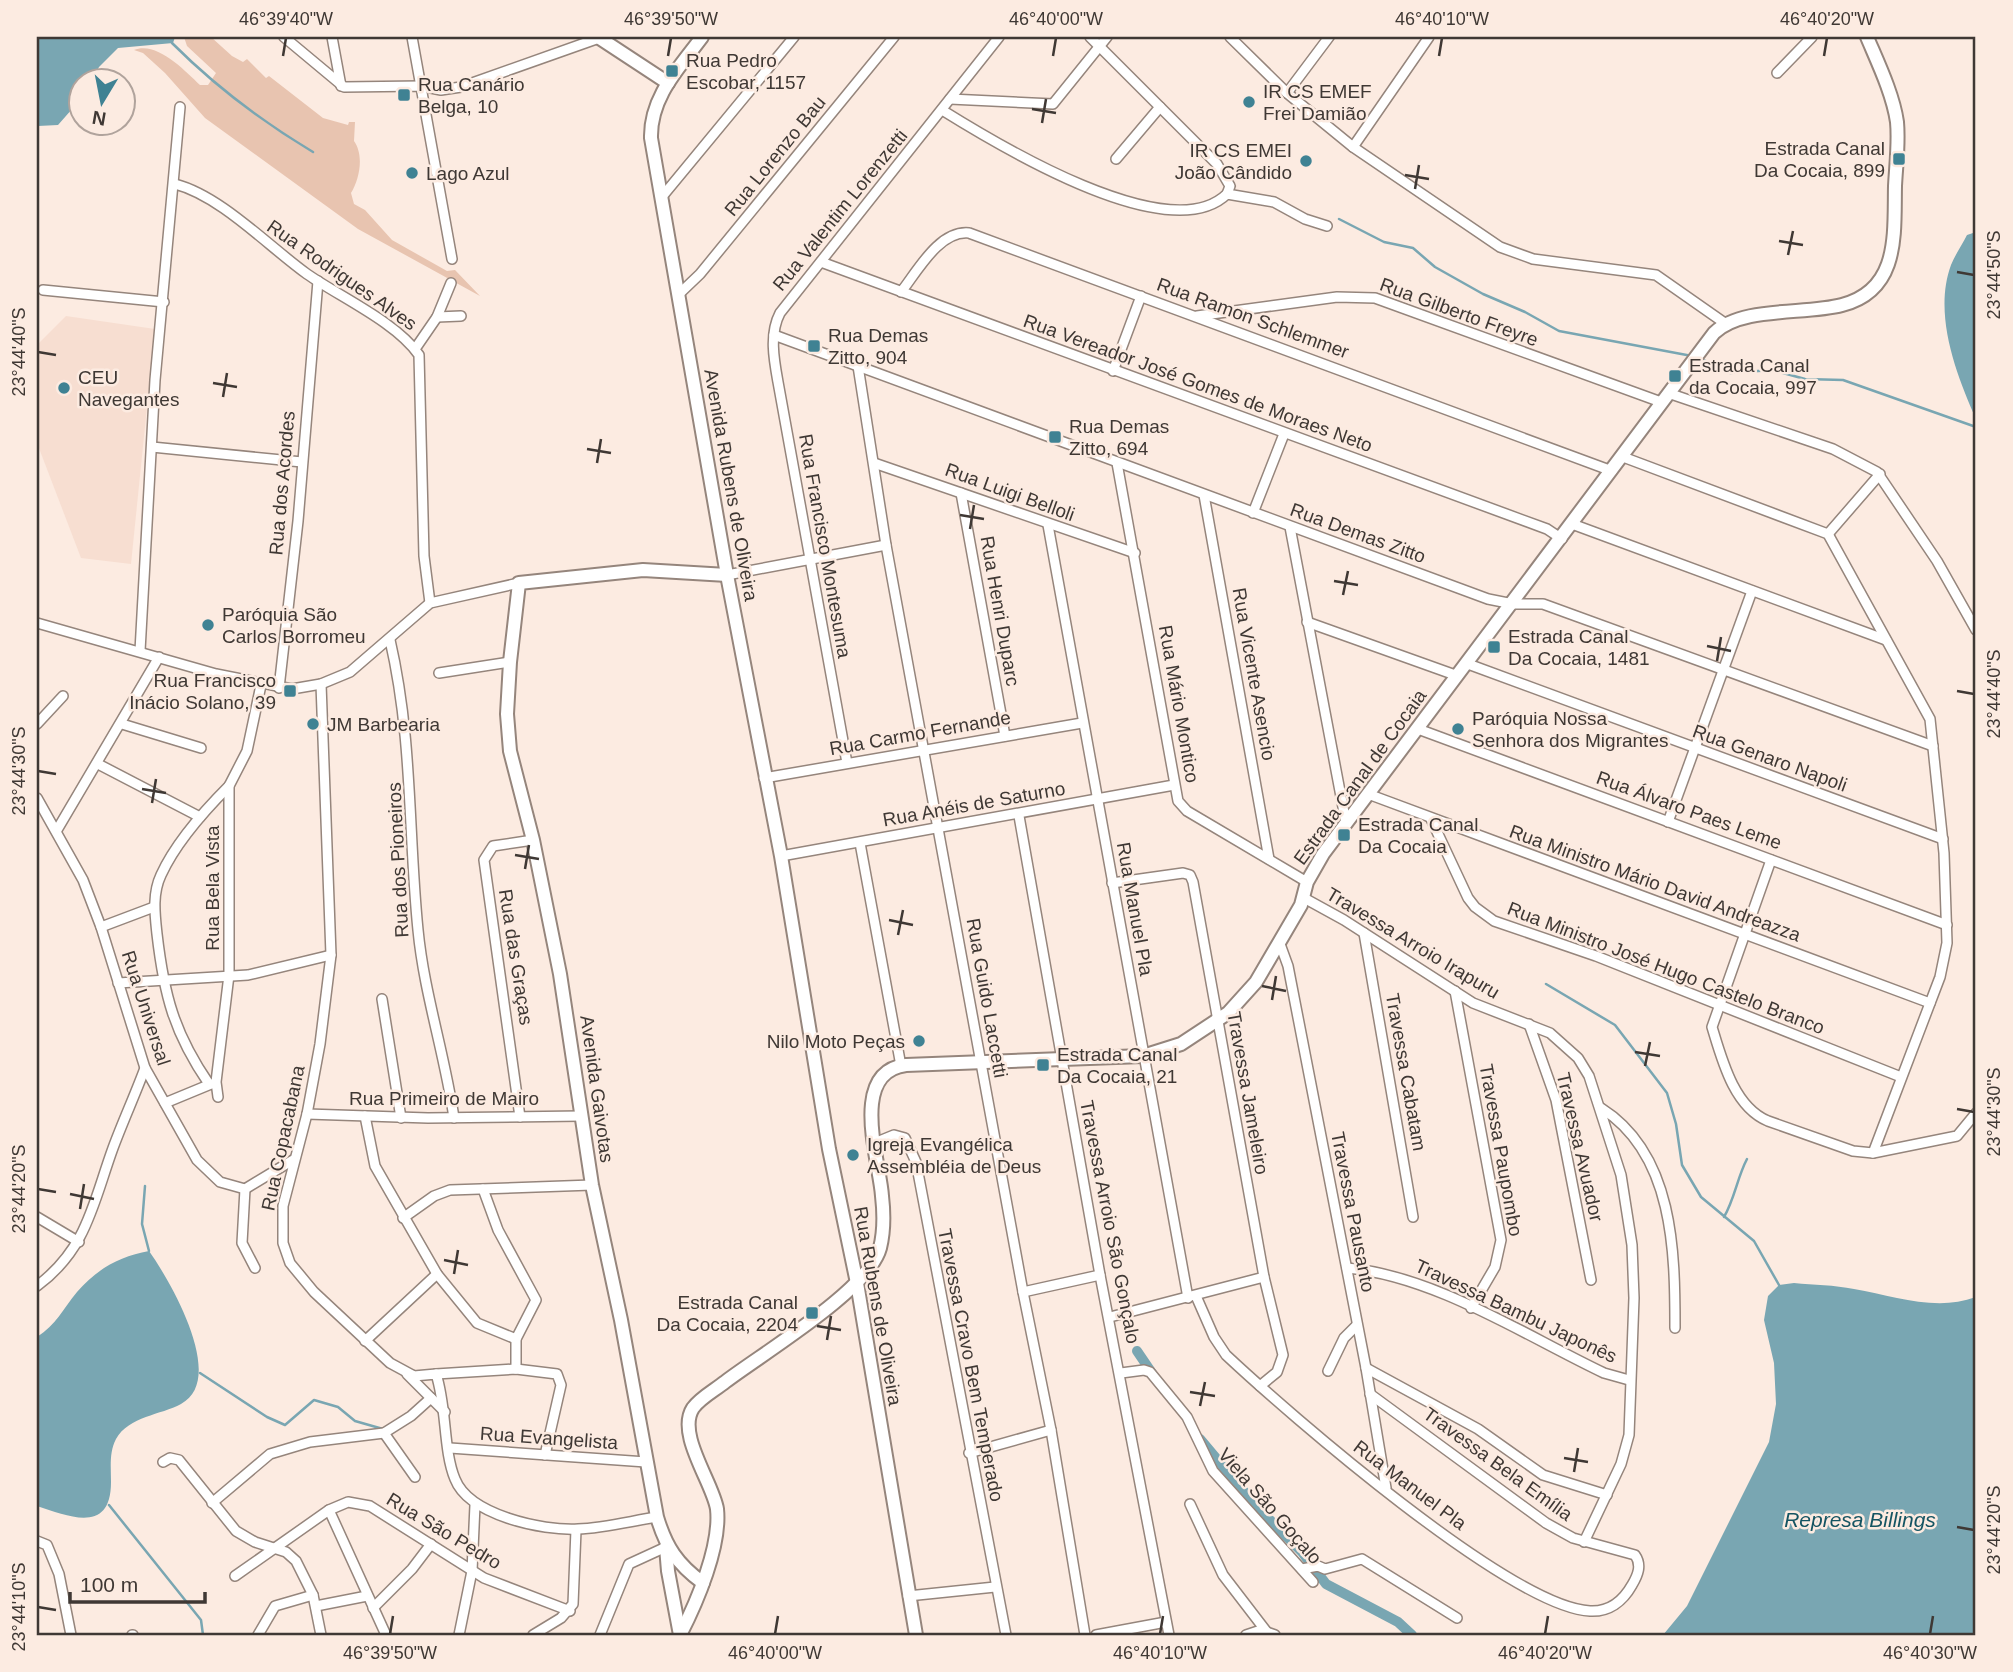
<svg xmlns="http://www.w3.org/2000/svg" width="2013" height="1672" viewBox="0 0 2013 1672" font-family="Helvetica,sans-serif">
  <style>
    .built { fill: #f7ded1 }
    .green { fill: #e8c4b0 }
    .water { fill: #79a6b2 }
    .lines { fill: none; stroke-linecap: round; stroke-linejoin: round }
    .stream { stroke: #79a6b2; stroke-width: 2.5 }
    .canal { stroke: #79a6b2; stroke-width: 10 }
    .street-casing { stroke: #95857c; stroke-width: 12 }
    .secondary-casing { stroke: #95857c; stroke-width: 16 }
    .street { stroke: #fff; stroke-width: 9 }
    .secondary { stroke: #fff; stroke-width: 12 }
    .ticks { fill: none; stroke: #3f3834; stroke-width: 2.5 }
    .poi-dot { fill: #3f8293; stroke: #fcebe1; stroke-width: 2.5 }
    .labels { text-anchor: middle; dominant-baseline: central; stroke-width: 5; stroke-linejoin: round; paint-order: stroke }
    .poi-label { font-size: 19px; fill: #3f3834; stroke: #fcebe1; text-anchor: start }
    .street-label { font-size: 19px; fill: #3f3834; stroke: #fcebe1 }
    .water-label { font-size: 21px; font-style: italic; fill: #155462; stroke: #fcebe1 }
    .neatline { fill: none; stroke: #3f3834; stroke-width: 2.5 }
    .ticks-label { font-size: 18px; text-anchor: middle; fill: #3f3834 }
  </style>
  <rect width="100%" height="100%" fill="#fcebe1"/>
  <path class="built" d="M66,316L155,329L131,564L81,558L37,443V345Z"/>
  <path class="green" d="M184,37H211L232,56L243,62L247,59L266,78L269,76L323,118L348,125L349,122H355L354,141C364,155 360,178 351,193L354,204L365,210L392,240L447,271L455,270L480,296L358,229L205,118L165,73L143,53L134,50C157,41 184,70 200,85H208L216,73L187,46Z"/>
  <g class="water">
    <path d="M37,37H175L173,43L118,48L99,67L92,80H80V100L58,125L38,126Z"/>
    <path d="M1976,232V419C1956,374 1933,314 1951,265C1955,255 1962,245 1967,235Z"/>
    <path d="M149,1251C169,1279 228,1379 181,1404C161,1415 129,1416 116,1439C109,1452 111,1468 111,1482C111,1534 70,1517 37,1506V1337C56,1325 63,1309 77,1292C97,1269 120,1256 149,1251Z"/>
    <path d="M1794,1283C1814,1285 1834,1285 1854,1289C1895,1296 1936,1312 1976,1297V1635H1663L1687,1606L1769,1442L1776,1404L1774,1363L1764,1320L1768,1296L1779,1285Z"/>
  </g>
  <g class="lines">
    <g class="stream">
      <path d="M172,43C215,86 261,121 313,152"/>
      <path d="M1339,219L1384,242L1413,248L1435,267L1483,294L1525,312L1559,331L1692,356"/>
      <path d="M1702,359L1730,373L1772,370L1805,379L1843,380L1976,427"/>
      <path d="M1546,984L1615,1025L1667,1093L1676,1124L1682,1165L1701,1197L1754,1241L1779,1285"/>
      <path d="M145,1186L142,1224L149,1251"/>
      <path d="M1724,1217C1735,1198 1737,1178 1747,1159"/>
      <path d="M200,1373L267,1417L285,1425L314,1400L338,1407L355,1421L383,1429"/>
      <path d="M109,1505L201,1620L203,1635"/>
    </g>
    <g class="canal">
      <path d="M1137,1351L1154,1376"/>
      <path d="M1200,1439L1257,1507L1302,1552L1326,1584L1398,1622L1412,1635"/>
    </g>
    <g class="street-casing">
      <g id="street">
        <path d="M284,37L344,87L421,86L441,90L461,87L602,37"/>
        <path d="M332,37L341,86"/>
        <path d="M412,37L452,259"/>
        <path d="M1090,37L1217,164L1230,186L1227,194"/>
        <path d="M1230,37L1287,93L1353,147L1500,247L1533,259L1656,275L1726,324"/>
        <path d="M1777,73L1812,37"/>
        <path d="M1287,93L1329,37"/>
        <path d="M950,99L1053,104L1107,37"/>
        <path d="M942,110C995,143 1169,250 1227,194L1274,202L1305,219L1327,226"/>
        <path d="M1353,147L1429,37"/>
        <path d="M1116,159L1160,107"/>
        <path d="M175,184C221,196 268,246 307,274C340,297 396,322 419,355L424,556L430,603"/>
        <path d="M661,198L794,37"/>
        <path d="M821,262L1547,529L1562,539"/>
        <path d="M43,290L164,302"/>
        <path d="M901,292C917,272 939,230 969,233L1612,471"/>
        <path d="M678,295L700,274L894,37"/>
        <path d="M1197,316L1337,297L1375,298L1661,402"/>
        <path d="M437,317L461,316"/>
        <path d="M774,335L1488,599L1513,604H1543L1933,746"/>
        <path d="M415,349L437,317L451,283"/>
        <path d="M858,366L886,545L1023,1292L1051,1430L1085,1635"/>
        <path d="M1113,371L1141,296"/>
        <path d="M1668,393L1833,449L1877,472L1937,561L1976,630"/>
        <path d="M152,447L302,462"/>
        <path d="M1623,457L1828,534L1930,719L1944,853L1947,943L1940,977L1873,1153"/>
        <path d="M874,463L1135,553"/>
        <path d="M1117,463L1178,801L1187,811L1307,882"/>
        <path d="M961,493L1005,736"/>
        <path d="M1204,495L1269,859"/>
        <path d="M1253,513L1284,434"/>
        <path d="M1572,524L1886,640"/>
        <path d="M1048,525L1188,1298"/>
        <path d="M1290,527L1346,823"/>
        <path d="M1828,534L1880,474"/>
        <path d="M727,575L886,545"/>
        <path d="M1307,622L1458,676"/>
        <path d="M37,623L216,674L292,689L321,684L350,672L430,603L519,583"/>
        <path d="M390,640C413,740 408,830 418,930C424,993 445,1055 454,1118"/>
        <path d="M140,651L155,380L180,107"/>
        <path d="M1468,664L1943,839"/>
        <path d="M439,673L510,662"/>
        <path d="M321,684L331,955L320,1044L307,1114L283,1206V1243L290,1263L314,1292L390,1363L414,1376L436,1374C447,1407 443,1450 455,1479C469,1515 542,1531 578,1529C604,1528 631,1521 657,1517"/>
        <path d="M279,688L298,521L318,281"/>
        <path d="M37,724L63,696"/>
        <path d="M122,724L201,748"/>
        <path d="M1418,729L1947,925"/>
        <path d="M847,763L778,382C774,360 769,334 780,313L999,37"/>
        <path d="M98,764L200,817"/>
        <path d="M764,778L1082,723"/>
        <path d="M1368,794L1930,1003"/>
        <path d="M37,798L83,880L101,927L145,1068L197,1160L220,1182L245,1189L293,1160"/>
        <path d="M1019,816L1100,1275L1169,1635"/>
        <path d="M1431,819L1468,898L1475,907L1494,921L1596,956L1901,1077"/>
        <path d="M1668,822L1752,591"/>
        <path d="M57,830L159,657"/>
        <path d="M860,843L901,1066"/>
        <path d="M781,856L1174,785"/>
        <path d="M1771,860L1712,1027C1722,1060 1734,1107 1768,1121L1853,1151L1873,1153L1957,1136L1976,1113"/>
        <path d="M1112,883L1183,873L1190,875L1193,882L1264,1277L1283,1355L1277,1372L1260,1386"/>
        <path d="M1304,898L1344,920L1473,1003L1550,1033L1578,1058L1589,1076L1621,1175L1632,1245L1634,1298L1629,1435L1621,1464L1584,1542"/>
        <path d="M101,927L154,907"/>
        <path d="M1364,933L1413,1217"/>
        <path d="M1280,944L1288,966L1366,1368L1386,1488"/>
        <path d="M118,983L248,975L331,955"/>
        <path d="M1455,991L1501,1240L1495,1267L1471,1308"/>
        <path d="M382,999L401,1118"/>
        <path d="M1529,1024L1556,1100L1591,1280"/>
        <path d="M209,1084C174,1033 164,995 157,934C155,915 152,894 161,875C176,842 204,811 229,786"/>
        <path d="M218,1097L216,1082L229,975V786L247,751L261,685"/>
        <path d="M165,1103L211,1084"/>
        <path d="M1601,1108C1674,1154 1675,1252 1675,1328"/>
        <path d="M307,1114L428,1118L581,1116"/>
        <path d="M365,1116L375,1166L437,1274L477,1323L516,1339"/>
        <path d="M520,1117L484,860L493,846L533,840"/>
        <path d="M872,1144L894,1135L905,1138L916,1162L1006,1635"/>
        <path d="M245,1189L242,1243L255,1268"/>
        <path d="M483,1189L498,1230L536,1300L516,1339V1369"/>
        <path d="M37,1217L79,1242"/>
        <path d="M403,1218L434,1196L450,1190L592,1185"/>
        <path d="M1347,1268C1435,1276 1524,1335 1604,1373L1629,1380"/>
        <path d="M37,1286C87,1249 93,1203 113,1148C123,1121 135,1095 145,1068"/>
        <path d="M1023,1292L1100,1275"/>
        <path d="M1196,1296L1214,1337L1226,1355C1289,1414 1511,1607 1590,1611C1609,1612 1623,1601 1632,1585C1638,1575 1642,1565 1635,1555L1573,1538L1546,1523L1370,1394"/>
        <path d="M1110,1317L1264,1277"/>
        <path d="M365,1341L437,1274"/>
        <path d="M1366,1368L1478,1429L1543,1475L1607,1495"/>
        <path d="M1328,1371L1344,1338L1357,1325"/>
        <path d="M1121,1373L1144,1370L1150,1372L1187,1417L1213,1471L1313,1582"/>
        <path d="M407,1374L445,1412"/>
        <path d="M436,1374L516,1369L557,1374L561,1385L545,1455"/>
        <path d="M384,1433L415,1477"/>
        <path d="M450,1448L646,1462"/>
        <path d="M969,1453L1051,1430"/>
        <path d="M163,1462L170,1458L179,1460L236,1531L255,1542L286,1552L296,1561L313,1595L321,1635"/>
        <path d="M212,1503L270,1454L310,1442L384,1433L411,1416L431,1398"/>
        <path d="M1190,1504L1223,1575L1266,1631"/>
        <path d="M329,1510L386,1635"/>
        <path d="M37,1541L47,1545L59,1574L71,1635"/>
        <path d="M1302,1569L1318,1566L1325,1569L1362,1559L1457,1618"/>
        <path d="M235,1576L329,1510L348,1502L370,1506L484,1578L570,1611"/>
        <path d="M908,1596L995,1587"/>
        <path d="M316,1606L367,1596"/>
        <path d="M373,1608L412,1569L431,1544"/>
        <path d="M132,1635H133"/>
        <path d="M258,1635L275,1606L313,1595"/>
        <path d="M459,1635L472,1571L475,1505"/>
        <path d="M533,1635L561,1618L573,1604L576,1530"/>
        <path d="M600,1635L629,1564L666,1547"/>
        <path d="M1096,1635L1166,1622"/>
        <path d="M1246,1635L1261,1630L1275,1635"/>
      </g>
    </g>
    <g class="secondary-casing">
      <g id="secondary">
        <path d="M598,37L668,83"/>
        <path d="M702,37C679,68 650,97 651,138L727,575L781,856L829,1149L857,1283L916,1635"/>
        <path d="M666,1547L668,1571L680,1635"/>
        <path d="M703,1583C677,1564 666,1547 657,1517L621,1320L592,1185L560,974L533,840L510,751L507,714L510,662L519,583L643,570L727,575"/>
        <path d="M680,1635C697,1602 721,1546 717,1509C713,1483 676,1434 693,1408C700,1398 715,1390 725,1382C763,1353 869,1290 880,1248C884,1232 884,1213 882,1196C880,1162 848,1072 906,1065L1143,1056L1181,1044L1228,1013L1256,982L1301,905L1307,882L1323,854L1714,333C1742,306 1805,315 1842,305C1900,290 1894,234 1895,186C1896,166 1899,143 1897,122C1893,94 1878,63 1867,37"/>
      </g>
    </g>
    <use href="#street" class="street"/>
    <use href="#secondary" class="secondary"/>
  </g>
  <path class="ticks" d="M283,56L286,38M668,56L671,38M1053,56L1056,38M1439,56L1442,38M1824,56L1827,38M1032,109L1056,113M1042,123L1046,99M1405,175L1429,179M1415,189L1419,165M1779,241L1803,245M1788,255L1793,231M1957,272L1974,275M38,352L56,355M213,383L237,387M223,397L227,373M587,449L611,453M597,463L601,439M960,515L984,519M970,529L974,505M1334,581L1358,585M1343,595L1348,571M1707,646L1731,651M1717,661L1721,637M1957,691L1974,694M38,771L56,774M142,789L166,793M152,803L156,779M515,855L539,859M525,869L529,845M889,920L913,925M898,935L903,910M1262,986L1286,991M1272,1000L1276,976M1635,1052L1660,1056M1645,1066L1650,1042M1957,1109L1974,1112M38,1189L56,1192M70,1194L94,1199M80,1209L84,1184M444,1260L468,1265M454,1274L458,1250M817,1326L841,1330M827,1340L831,1316M1190,1392L1215,1396M1200,1406L1205,1382M1564,1458L1588,1462M1574,1472L1578,1448M1957,1527L1974,1530M38,1607L56,1610M390,1634L393,1616M775,1634L778,1616M1160,1634L1163,1616M1545,1634L1548,1616M1930,1634L1933,1616"/>
  <g class="poi-dot">
    <rect x="665" y="64" width="14" height="14" rx="3.5"/>
    <rect x="397" y="88" width="14" height="14" rx="3.5"/>
    <circle cx="1249" cy="102" r="7"/>
    <rect x="1892" y="152" width="14" height="14" rx="3.5"/>
    <circle cx="1306" cy="161" r="7"/>
    <circle cx="412" cy="173" r="7"/>
    <rect x="807" y="339" width="14" height="14" rx="3.5"/>
    <rect x="1668" y="369" width="14" height="14" rx="3.5"/>
    <circle cx="64" cy="388" r="7"/>
    <rect x="1048" y="430" width="14" height="14" rx="3.5"/>
    <circle cx="208" cy="625" r="7"/>
    <rect x="1487" y="640" width="14" height="14" rx="3.5"/>
    <rect x="283" y="684" width="14" height="14" rx="3.5"/>
    <circle cx="313" cy="724" r="7"/>
    <circle cx="1458" cy="729" r="7"/>
    <rect x="1337" y="828" width="14" height="14" rx="3.5"/>
    <circle cx="919" cy="1041" r="7"/>
    <rect x="1036" y="1058" width="14" height="14" rx="3.5"/>
    <circle cx="853" cy="1155" r="7"/>
    <rect x="805" y="1306" width="14" height="14" rx="3.5"/>
  </g>
  <g class="labels">
    <g class="poi-label">
      <text x="686" y="60">Rua Pedro<tspan x="686" dy="22">Escobar, 1157</tspan></text>
      <text x="418" y="84">Rua Canário<tspan x="418" dy="22">Belga, 10</tspan></text>
      <text x="1263" y="91">IR CS EMEF<tspan x="1263" dy="22">Frei Damião</tspan></text>
      <text x="1885" y="148" text-anchor="end">Estrada Canal<tspan x="1885" dy="22">Da Cocaia, 899</tspan></text>
      <text x="1292" y="150" text-anchor="end">IR CS EMEI<tspan x="1292" dy="22">João Cândido</tspan></text>
      <text x="426" y="173">Lago Azul</text>
      <text x="828" y="335">Rua Demas<tspan x="828" dy="22">Zitto, 904</tspan></text>
      <text x="1689" y="365">Estrada Canal<tspan x="1689" dy="22">da Cocaia, 997</tspan></text>
      <text x="78" y="377">CEU<tspan x="78" dy="22">Navegantes</tspan></text>
      <text x="1069" y="426">Rua Demas<tspan x="1069" dy="22">Zitto, 694</tspan></text>
      <text x="222" y="614">Paróquia São<tspan x="222" dy="22">Carlos Borromeu</tspan></text>
      <text x="1508" y="636">Estrada Canal<tspan x="1508" dy="22">Da Cocaia, 1481</tspan></text>
      <text x="276" y="680" text-anchor="end">Rua Francisco<tspan x="276" dy="22">Inácio Solano, 39</tspan></text>
      <text x="1472" y="718">Paróquia Nossa<tspan x="1472" dy="22">Senhora dos Migrantes</tspan></text>
      <text x="327" y="724">JM Barbearia</text>
      <text x="1358" y="824">Estrada Canal<tspan x="1358" dy="22">Da Cocaia</tspan></text>
      <text x="905" y="1041" text-anchor="end">Nilo Moto Peças</text>
      <text x="1057" y="1054">Estrada Canal<tspan x="1057" dy="22">Da Cocaia, 21</tspan></text>
      <text x="867" y="1144">Igreja Evangélica<tspan x="867" dy="22">Assembléia de Deus</tspan></text>
      <text x="798" y="1302" text-anchor="end">Estrada Canal<tspan x="798" dy="22">Da Cocaia, 2204</tspan></text>
    </g>
    <g class="street-label">
      <text transform="translate(775 156) rotate(-51)">Rua Lorenzo Bau</text>
      <text transform="translate(840 210) rotate(-51)">Rua Valentim Lorenzetti</text>
      <text transform="translate(342 275) rotate(35)">Rua Rodrigues Alves</text>
      <text transform="translate(1459 312) rotate(20)">Rua Gilberto Freyre</text>
      <text transform="translate(1253 318) rotate(20)">Rua Ramon Schlemmer</text>
      <text transform="translate(1198 383) rotate(20)">Rua Vereador José Gomes de Moraes Neto</text>
      <text transform="translate(282 483) rotate(-85)">Rua dos Acordes</text>
      <text transform="translate(731 485) rotate(80)">Avenida Rubens de Oliveira</text>
      <text transform="translate(1010 492) rotate(20)">Rua Luigi Belloli</text>
      <text transform="translate(1358 533) rotate(20)">Rua Demas Zitto</text>
      <text transform="translate(825 546) rotate(80)">Rua Francisco Montesuma</text>
      <text transform="translate(1000 611) rotate(80)">Rua Henri Duparc</text>
      <text transform="translate(1254 674) rotate(80)">Rua Vicente Asencio</text>
      <text transform="translate(1179 704) rotate(80)">Rua Mário Montico</text>
      <text transform="translate(920 733) rotate(-10)">Rua Carmo Fernande</text>
      <text transform="translate(1770 758) rotate(20)">Rua Genaro Napoli</text>
      <text transform="translate(1360 777) rotate(-54)">Estrada Canal de Cocaia</text>
      <text transform="translate(974 804) rotate(-10)">Rua Anéis de Saturno</text>
      <text transform="translate(1689 810) rotate(20)">Rua Álvaro Paes Leme</text>
      <text transform="translate(398 860) rotate(-93)">Rua dos Pioneiros</text>
      <text transform="translate(1655 883) rotate(20)">Rua Ministro Mário David Andreazza</text>
      <text transform="translate(212 888) rotate(-90)">Rua Bela Vista</text>
      <text transform="translate(1135 909) rotate(80)">Rua Manuel Pla</text>
      <text transform="translate(1413 943) rotate(31)">Travessa Arroio Irapuru</text>
      <text transform="translate(516 957) rotate(81)">Rua das Graças</text>
      <text transform="translate(1666 968) rotate(21)">Rua Ministro José Hugo Castelo Branco</text>
      <text transform="translate(987 998) rotate(80)">Rua Guido Laccetti</text>
      <text transform="translate(146 1008) rotate(72)">Rua Universal</text>
      <text transform="translate(1406 1072) rotate(80)">Travessa Cabatam</text>
      <text transform="translate(597 1089) rotate(82)">Avenida Gaivotas</text>
      <text transform="translate(1248 1093) rotate(80)">Travessa Jameleiro</text>
      <text x="444" y="1098">Rua Primeiro de Mairo</text>
      <text transform="translate(283 1138) rotate(-78)">Rua Copacabana</text>
      <text transform="translate(1580 1147) rotate(77)">Travessa Avuador</text>
      <text transform="translate(1501 1150) rotate(80)">Travessa Paupombo</text>
      <text transform="translate(1353 1212) rotate(79)">Travessa Pausanto</text>
      <text transform="translate(1110 1222) rotate(79)">Travessa Arroio São Gonçalo</text>
      <text transform="translate(878 1306) rotate(80)">Rua Rubens de Oliveira</text>
      <text transform="translate(1516 1311) rotate(25)">Travessa Bambu Japonês</text>
      <text transform="translate(971 1365) rotate(79)">Travessa Cravo Bem Temperado</text>
      <text transform="translate(549 1438) rotate(4)">Rua Evangelista</text>
      <text transform="translate(1498 1464) rotate(36)">Travessa Bela Emília</text>
      <text transform="translate(1410 1485) rotate(37)">Rua Manuel Pla</text>
      <text transform="translate(1270 1506) rotate(49)">Viela São Goçalo</text>
      <text transform="translate(444 1531) rotate(31)">Rua São Pedro</text>
    </g>
    <g class="water-label">
      <text x="1860" y="1519">Represa Billings</text>
    </g>
  </g>
  <rect width="2013" height="1672" fill="none" stroke="#fcebe1" stroke-width="77"/>
  <g transform="translate(102 102) rotate(190)"><circle r="33" fill="#fcebe1" stroke="#b0a39c" stroke-width="2"/>
  <path d="M0-5L12 26L0 18L-12 26Z" fill="#3f8293"/>
  <text y="-10" font-size="19" font-weight="bold" text-anchor="middle" fill="#3f3834">N</text>
  </g>
  <path d="M70 1592v10h135v-10" fill="none" stroke="#3f3834" stroke-width="3.5"/>
  <text x="80" y="1592" font-size="21" fill="#3f3834" stroke="#fcebe1" stroke-width="5" paint-order="stroke">100 m</text>
  <rect x="38" y="38" width="1936" height="1596" class="neatline"/>
  <g class="ticks-label">
    <text x="286" y="25">46°39'40"W</text>
    <text x="671" y="25">46°39'50"W</text>
    <text x="1056" y="25">46°40'00"W</text>
    <text x="1442" y="25">46°40'10"W</text>
    <text x="1827" y="25">46°40'20"W</text>
    <text transform="translate(1994 275) rotate(-90)" y="6">23°44'50"S</text>
    <text transform="translate(19 352) rotate(-90)" y="6">23°44'40"S</text>
    <text transform="translate(1994 694) rotate(-90)" y="6">23°44'40"S</text>
    <text transform="translate(19 771) rotate(-90)" y="6">23°44'30"S</text>
    <text transform="translate(1994 1112) rotate(-90)" y="6">23°44'30"S</text>
    <text transform="translate(19 1189) rotate(-90)" y="6">23°44'20"S</text>
    <text transform="translate(1994 1530) rotate(-90)" y="6">23°44'20"S</text>
    <text transform="translate(19 1607) rotate(-90)" y="6">23°44'10"S</text>
    <text x="390" y="1659">46°39'50"W</text>
    <text x="775" y="1659">46°40'00"W</text>
    <text x="1160" y="1659">46°40'10"W</text>
    <text x="1545" y="1659">46°40'20"W</text>
    <text x="1930" y="1659">46°40'30"W</text>
  </g>
</svg>
